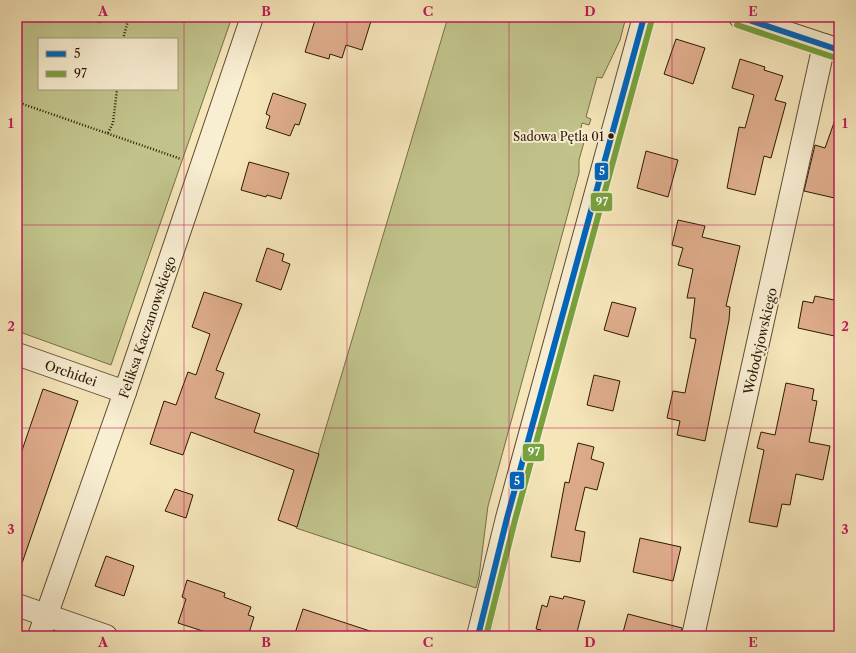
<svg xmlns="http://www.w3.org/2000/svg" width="856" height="653" viewBox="0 0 856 653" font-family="'Libre Caslon Text',serif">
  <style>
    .green { fill: #c1c38b; stroke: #766e47; fill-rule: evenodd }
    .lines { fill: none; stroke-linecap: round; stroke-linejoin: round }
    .stream { stroke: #6f7c68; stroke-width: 7 }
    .building { fill: #dfad8c; stroke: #2c1803 }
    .minor-casing { stroke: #5e4b30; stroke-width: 24 }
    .path { stroke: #2c1803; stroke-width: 2.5; stroke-dasharray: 1 2; stroke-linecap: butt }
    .minor { stroke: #f8eed2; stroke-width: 22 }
    .bus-1-casing { stroke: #f8eed2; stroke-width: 9 }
    .bus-2-casing { stroke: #f8eed2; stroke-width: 9 }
    .bus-1 { stroke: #0065bd; stroke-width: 6 }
    .bus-2 { stroke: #78a23d; stroke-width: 6 }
    .grid { fill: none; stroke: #c2185b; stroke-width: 1; stroke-opacity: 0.55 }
    .bus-dot { fill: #2c1803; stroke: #f8eed2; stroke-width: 1.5 }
    .labels { text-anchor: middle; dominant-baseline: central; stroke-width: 4; stroke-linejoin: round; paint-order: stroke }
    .bus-label { font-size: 12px; fill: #2c1803; stroke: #f8eed2; text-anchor: end }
    .street-label { font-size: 13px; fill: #2c1803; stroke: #f8eed2 }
    .line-badge { stroke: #f8eed2; stroke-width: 1.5 }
    .badge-label { font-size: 11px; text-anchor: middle; font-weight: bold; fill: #fff }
    .neatline { fill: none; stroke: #c2185b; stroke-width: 1.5 }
    .grid-label { font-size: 13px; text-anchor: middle; font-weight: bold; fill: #c2185b }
  </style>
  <rect width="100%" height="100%" fill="#f5e5b9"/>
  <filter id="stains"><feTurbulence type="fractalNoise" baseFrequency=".005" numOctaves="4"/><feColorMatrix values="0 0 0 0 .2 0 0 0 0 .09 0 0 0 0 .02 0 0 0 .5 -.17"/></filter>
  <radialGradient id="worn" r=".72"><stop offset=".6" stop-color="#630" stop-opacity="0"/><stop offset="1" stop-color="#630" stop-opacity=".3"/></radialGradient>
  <g class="green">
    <path d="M17,17H82L100,23L103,17H232L111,365L17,331ZM39,39H177V89H39Z"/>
    <path d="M448,17H626L620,40L602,78L597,77L586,117L591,119L589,125L582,123L580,133L586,135L579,160V173L488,506L479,577L476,588L296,528Z"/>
    <path d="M771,17H797L793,22H787Z"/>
  </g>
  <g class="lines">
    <path class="stream" d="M781,17L788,19"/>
  </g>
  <g class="building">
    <path d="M316,17H358L371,21L362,50L346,45L342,58L330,54L329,59L305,52Z"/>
    <path d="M676,39L705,48L693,84L664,74Z"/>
    <path d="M740,59L765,67L764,70L783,76L775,100L786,103L771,158L764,156L755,195L727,188L739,127L745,128L754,95L732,88Z"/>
    <path d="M273,93L306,104L299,125L295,124L290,136L266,128L270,116L266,114Z"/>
    <path d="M836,117H839V199L804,191L815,145L825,148Z"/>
    <path d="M646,151L678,160L668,197L637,188Z"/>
    <path d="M249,162L289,173L281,199L267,195L266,197L241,190Z"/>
    <path d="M678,220L705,226L702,237L740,246L726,306L730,307L729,320L705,441L677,435L680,421L667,418L673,391L685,393L696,339L690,338L695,298H687L693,269L678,265L683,248L672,245Z"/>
    <path d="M267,248L284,254L282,261L290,264L281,290L256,281Z"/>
    <path d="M204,292L242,304L216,370L224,373L215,398L260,414L254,432L319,454L297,527L278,520L294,470L191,432L183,455L150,444L164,401L176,405L188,372L196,375L210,334L192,327Z"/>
    <path d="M815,296L839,301V337L798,328L803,301L813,303Z"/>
    <path d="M612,302L636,308L628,337L604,330Z"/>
    <path d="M594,375L620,381L613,411L587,405Z"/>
    <path d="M786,383L814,389L812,400L817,401L809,442L830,446L823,480L796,474L790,505L782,504L777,527L749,522L764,450L757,448L761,432L775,435Z"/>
    <path d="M43,389L78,401L20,569L17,568V465Z"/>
    <path d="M578,443L594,447L591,459L604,463L597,490L585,487L575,530L585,532L580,562L551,557L565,482L569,483Z"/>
    <path d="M175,489L193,495L186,518L165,511Z"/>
    <path d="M640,538L681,547L673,581L633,572Z"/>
    <path d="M106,556L134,566L124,596L95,586Z"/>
    <path d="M187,580L225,593L224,597L251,607L248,615L254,617L248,636H218L178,623L186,599L182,597Z"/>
    <path d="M550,596L563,599L564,596L585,601L576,636H539L541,630L536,629L542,605L547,607Z"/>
    <path d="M303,609L373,632L372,636H294Z"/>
    <path d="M628,614L682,628L681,636H622Z"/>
  </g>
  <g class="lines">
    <g class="minor-casing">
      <g id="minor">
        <path d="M740,17L839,50"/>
        <path d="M17,354L125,392"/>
        <path d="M17,605L106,636"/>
        <path d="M39,636L125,392L252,17"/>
        <path d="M478,636L507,518L644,17"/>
        <path d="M693,636L824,45"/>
      </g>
    </g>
    <g class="path">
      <path d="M123,39L129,17"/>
      <path d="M17,102L181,159"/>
      <path d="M108,133L113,123L117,89"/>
    </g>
    <use href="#minor" class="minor"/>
    <g class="bus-1-casing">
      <g id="bus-1">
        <path d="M740,17L839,50"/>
        <path d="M478,636L507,518L644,17"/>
      </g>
    </g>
    <g class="bus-2-casing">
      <g id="bus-2">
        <path d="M737,25L836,58"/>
        <path d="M486,636L515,520L652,19"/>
      </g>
    </g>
    <use href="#bus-1" class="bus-1"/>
    <use href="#bus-2" class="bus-2"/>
  </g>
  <path class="grid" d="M184,17V636M347,17V636M509,17V636M672,17V636M17,225H839M17,428H839"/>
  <circle class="bus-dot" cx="611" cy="136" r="3.5"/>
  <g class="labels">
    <g class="bus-label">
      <text x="604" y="136">Sadowa Pętla 01</text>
    </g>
    <g class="street-label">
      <text transform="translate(147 327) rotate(-71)">Feliksa Kaczanowskiego</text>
      <text transform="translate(760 341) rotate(-77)">Wołodyjowskiego</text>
      <text transform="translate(71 373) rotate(19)">Orchidei</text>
    </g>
  </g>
  <g class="line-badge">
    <rect x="594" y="162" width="15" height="19" rx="4" fill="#0065bd"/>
    <rect x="590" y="192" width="23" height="20" rx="4" fill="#78a23d"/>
    <rect x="522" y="443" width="23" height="19" rx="4" fill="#78a23d"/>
    <rect x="509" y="471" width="16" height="19" rx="4" fill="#0065bd"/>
  </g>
  <g class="badge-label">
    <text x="602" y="175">5</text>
    <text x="602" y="206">97</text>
    <text x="534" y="456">97</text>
    <text x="517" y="485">5</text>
  </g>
  <rect width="856" height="653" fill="none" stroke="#f5e5b9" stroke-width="44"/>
  <rect x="38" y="38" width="140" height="52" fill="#f8eed2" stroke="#a6987f"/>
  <rect x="46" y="51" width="20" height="6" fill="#0065bd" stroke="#a6987f"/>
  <text x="74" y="58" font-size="12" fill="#2c1803">5</text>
  <rect x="46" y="71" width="20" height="6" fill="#78a23d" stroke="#a6987f"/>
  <text x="74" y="78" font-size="12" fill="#2c1803">97</text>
  <rect x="22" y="22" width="812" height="609" class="neatline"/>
  <g class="grid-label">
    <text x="103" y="16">A</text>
    <text x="266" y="16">B</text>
    <text x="428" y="16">C</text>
    <text x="590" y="16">D</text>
    <text x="753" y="16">E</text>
    <text x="11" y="128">1</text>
    <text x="845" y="128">1</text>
    <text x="11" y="331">2</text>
    <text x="845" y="331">2</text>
    <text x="11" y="534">3</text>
    <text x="845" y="534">3</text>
    <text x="103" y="647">A</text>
    <text x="266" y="647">B</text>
    <text x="428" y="647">C</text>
    <text x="590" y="647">D</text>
    <text x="753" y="647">E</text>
  </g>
  <rect width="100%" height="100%" filter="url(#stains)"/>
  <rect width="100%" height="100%" fill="url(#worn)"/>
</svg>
